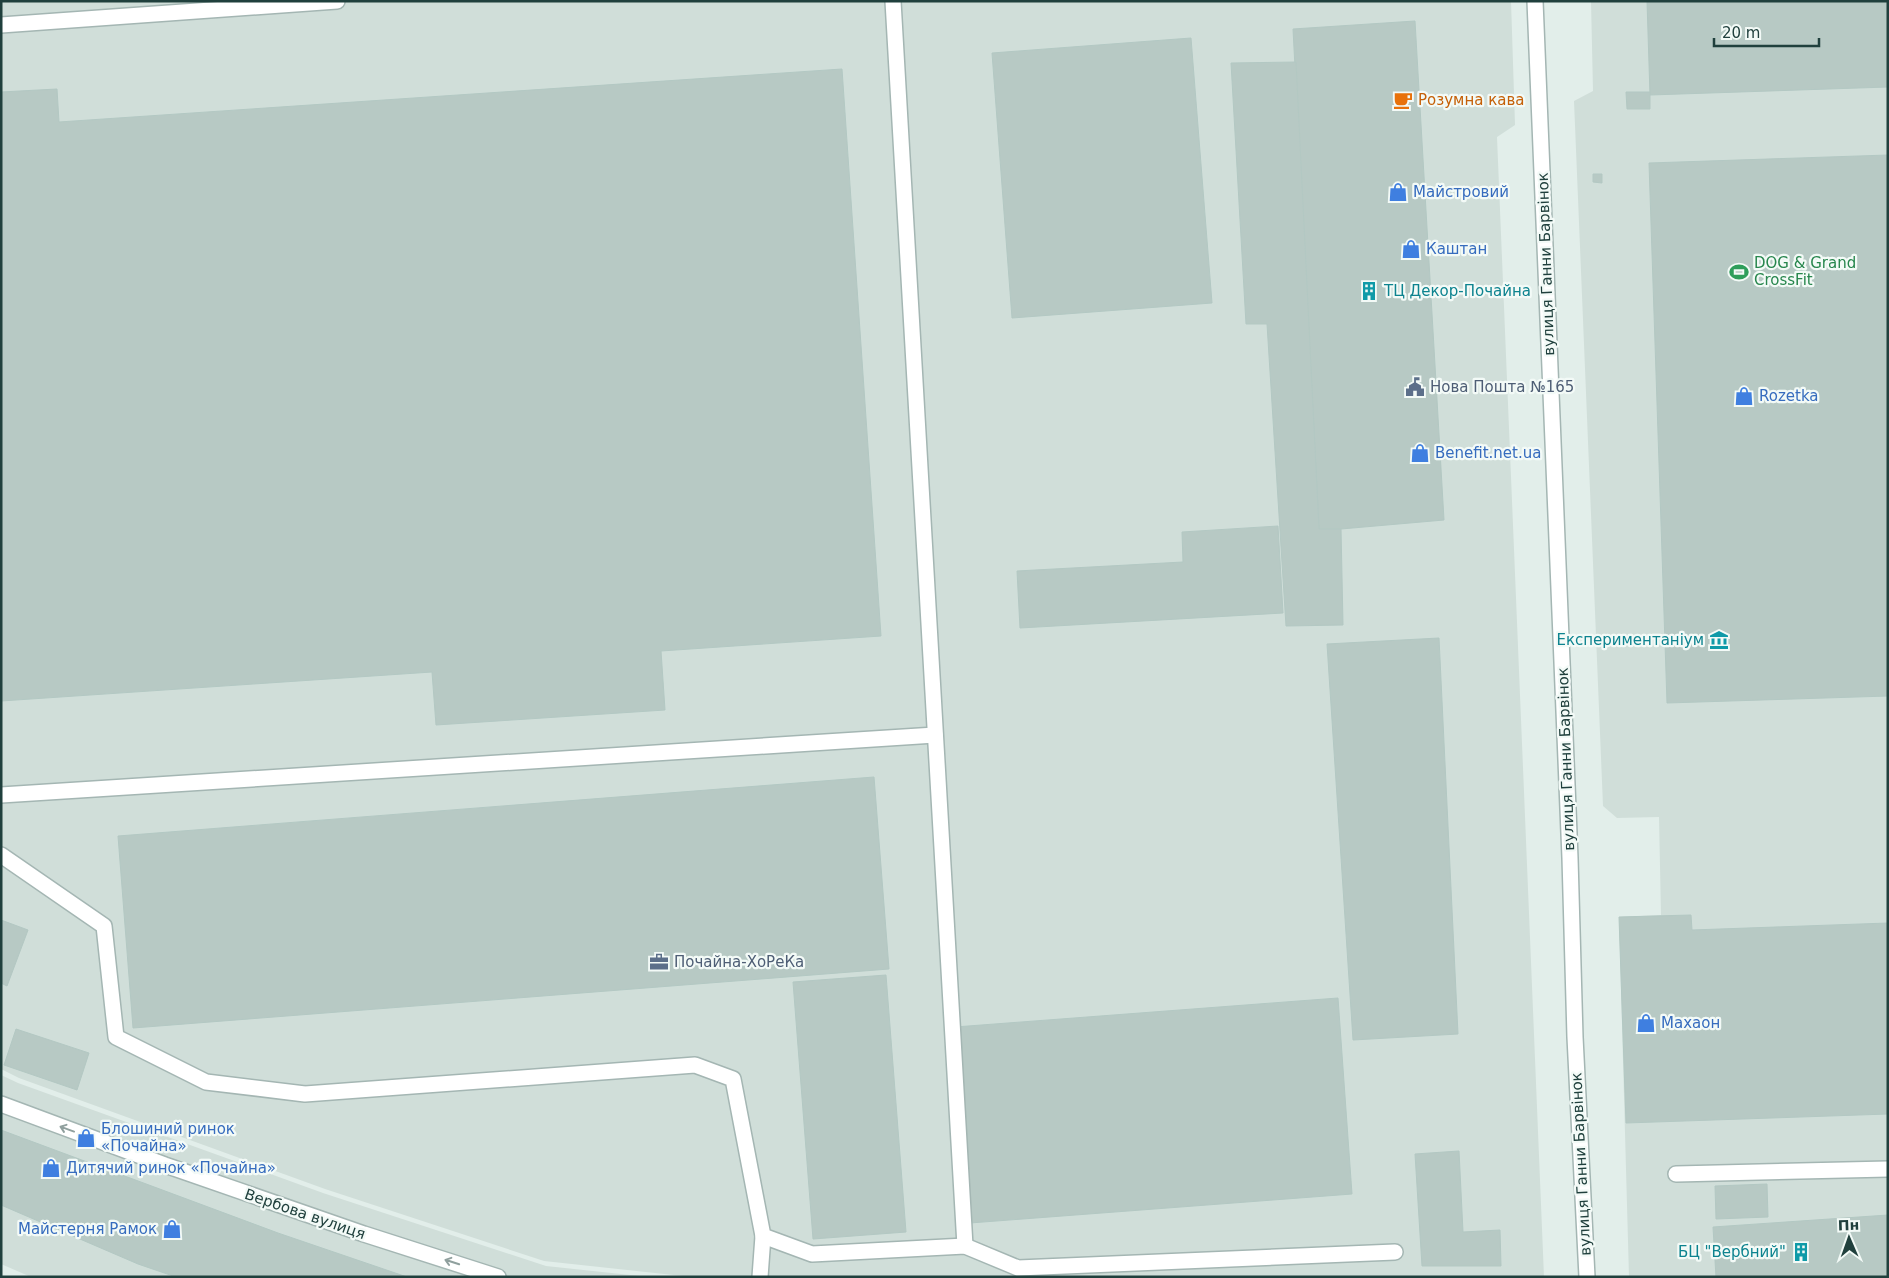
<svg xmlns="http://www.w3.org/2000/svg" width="1889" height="1278" viewBox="0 0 1889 1278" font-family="'DejaVu Sans',sans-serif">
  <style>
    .built { fill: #d0ded9 }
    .building { fill: #b7c9c4; stroke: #b3c8c3 }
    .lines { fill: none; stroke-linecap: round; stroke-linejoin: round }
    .minor-casing { stroke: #a4b6b3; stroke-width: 18 }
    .minor { stroke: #fff; stroke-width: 15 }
    .oneway { stroke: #90a09e }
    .labels { text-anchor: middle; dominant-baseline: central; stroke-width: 4.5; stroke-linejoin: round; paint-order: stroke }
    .food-label { font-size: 15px; fill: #c56008; stroke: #f3faf7; text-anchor: start }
    .shop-label { font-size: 15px; fill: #366cbe; stroke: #f3faf7; text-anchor: start }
    .leisure-label { font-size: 15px; fill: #27864d; stroke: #f3faf7; text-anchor: start }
    .street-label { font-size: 15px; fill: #20403d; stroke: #f3faf7 }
    .culture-label { font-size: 15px; fill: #0d838f; stroke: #f3faf7; text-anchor: end }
    .service-label { font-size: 15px; fill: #4e5e75; stroke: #f3faf7; text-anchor: start }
  </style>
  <rect width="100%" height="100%" fill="#e2eeea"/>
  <g class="built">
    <path d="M1,1H1511L1515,125L1497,137L1544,1277H692L544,1261L325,1189L19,1078L1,1069Z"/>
    <path d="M1591,1H1888V1277H1629L1619,917L1661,915L1659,817L1617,818L1603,806L1574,101L1593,91Z"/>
    <path d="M1,1075L18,1083L323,1193L546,1266L649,1277H31L1,1264Z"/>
  </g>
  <g class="building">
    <path d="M1647,1H1888V87L1650,95Z"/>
    <path d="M1415,21L1444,520L1341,529H1319L1293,29Z"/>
    <path d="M1191,38L1212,303L1012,318L992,53Z"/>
    <path d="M1296,62L1319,529H1341L1343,625L1286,626L1267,324H1246L1231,63Z"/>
    <path d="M842,69L881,636L661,651L665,710L436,725L432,672L1,701V92L57,89L59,122Z"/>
    <path d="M1626,92H1650V109H1627Z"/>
    <path d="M1888,155V696L1667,703L1649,163Z"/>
    <path d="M1593,174H1602V183L1593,182Z"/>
    <path d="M1278,526L1283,613L1020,628L1017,571L1183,562L1182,532Z"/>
    <path d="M1439,638L1458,1034L1353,1040L1327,644Z"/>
    <path d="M874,777L889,969L133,1028L118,836Z"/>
    <path d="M1691,915L1692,930L1888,923V1114L1626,1123L1619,917Z"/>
    <path d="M1,920L28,930L7,986L1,983Z"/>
    <path d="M886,975L906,1232L813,1239L793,982Z"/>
    <path d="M1338,998L1352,1194L970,1223L955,1027Z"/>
    <path d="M16,1029L89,1053L77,1090L4,1065Z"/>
    <path d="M1,1130L278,1233L407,1277H176L138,1264L1,1205Z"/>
    <path d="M1459,1151L1463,1232L1500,1230L1501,1266H1422L1415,1154Z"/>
    <path d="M1767,1184L1768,1217L1716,1219L1715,1186Z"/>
    <path d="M1888,1215V1277H1716L1713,1227Z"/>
  </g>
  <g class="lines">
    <g class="minor-casing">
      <g id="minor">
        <path d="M893,1L965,1246"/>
        <path d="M1535,1L1570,858L1575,1037L1587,1277"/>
        <path d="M1,25L337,1"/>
        <path d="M1,795L935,735"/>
        <path d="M1,855L104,926L116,1037L206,1082L305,1094L695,1065L733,1079L763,1236L812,1254L965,1246L1018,1268L1395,1252"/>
        <path d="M1,1104L165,1165L364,1234L498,1277"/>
        <path d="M1676,1174L1888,1169"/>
        <path d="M760,1277L763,1236"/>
      </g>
    </g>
    <use href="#minor" class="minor"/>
  </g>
  <defs><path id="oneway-shaft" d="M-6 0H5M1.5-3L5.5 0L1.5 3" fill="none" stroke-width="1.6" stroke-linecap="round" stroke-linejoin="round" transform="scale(1.25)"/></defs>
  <g class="oneway">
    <use href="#oneway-shaft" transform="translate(67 1129) rotate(-160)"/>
    <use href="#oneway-shaft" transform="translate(452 1262) rotate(-162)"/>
  </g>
  <defs>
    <g id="cafe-bare" transform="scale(1.5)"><path d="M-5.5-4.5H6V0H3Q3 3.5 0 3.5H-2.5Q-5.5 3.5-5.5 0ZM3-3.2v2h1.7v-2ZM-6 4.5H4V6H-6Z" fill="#e8710a" stroke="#f3faf7" stroke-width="2.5" paint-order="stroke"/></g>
    <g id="shop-bare" transform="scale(1.5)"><path d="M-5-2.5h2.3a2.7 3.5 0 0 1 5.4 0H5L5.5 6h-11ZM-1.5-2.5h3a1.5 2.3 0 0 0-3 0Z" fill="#3f7fe0" stroke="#f3faf7" stroke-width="2.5" paint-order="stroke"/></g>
    <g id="stadium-bare" transform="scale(1.5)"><path d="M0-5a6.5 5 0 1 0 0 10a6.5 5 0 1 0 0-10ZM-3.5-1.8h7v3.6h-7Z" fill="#2e9e5b" stroke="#f3faf7" stroke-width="2.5" paint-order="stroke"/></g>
    <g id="building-bare" transform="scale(1.5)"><path d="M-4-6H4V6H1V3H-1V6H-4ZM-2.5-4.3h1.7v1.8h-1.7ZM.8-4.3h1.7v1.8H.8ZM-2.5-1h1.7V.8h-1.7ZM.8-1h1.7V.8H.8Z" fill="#0f9aa8" stroke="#f3faf7" stroke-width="2.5" paint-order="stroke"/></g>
    <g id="civic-bare" transform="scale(1.5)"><path d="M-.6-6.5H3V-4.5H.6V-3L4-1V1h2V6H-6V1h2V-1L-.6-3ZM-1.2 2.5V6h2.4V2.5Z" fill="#5c6f8a" stroke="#f3faf7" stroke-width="2.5" paint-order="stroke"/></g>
    <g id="museum-bare" transform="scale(1.5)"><path d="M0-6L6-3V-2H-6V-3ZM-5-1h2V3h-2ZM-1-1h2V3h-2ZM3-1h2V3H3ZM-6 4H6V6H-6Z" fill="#0f9aa8" stroke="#f3faf7" stroke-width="2.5" paint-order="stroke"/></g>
    <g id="office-bare" transform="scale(1.5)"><path d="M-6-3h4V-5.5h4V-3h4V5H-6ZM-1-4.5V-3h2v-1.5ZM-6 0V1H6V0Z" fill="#5c6f8a" stroke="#f3faf7" stroke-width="2.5" paint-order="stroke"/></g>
  </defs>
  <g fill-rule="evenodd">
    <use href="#cafe-bare" x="1403" y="100"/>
    <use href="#shop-bare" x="1398" y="192"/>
    <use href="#shop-bare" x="1411" y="249"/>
    <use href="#stadium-bare" x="1739" y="272"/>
    <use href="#building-bare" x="1369" y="291"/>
    <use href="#civic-bare" x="1415" y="387"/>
    <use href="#shop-bare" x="1744" y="396"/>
    <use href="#shop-bare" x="1420" y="453"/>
    <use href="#museum-bare" x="1719" y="640"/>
    <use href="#office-bare" x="659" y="962"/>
    <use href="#shop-bare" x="1646" y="1023"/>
    <use href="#shop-bare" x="86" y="1138"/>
    <use href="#shop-bare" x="51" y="1168"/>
    <use href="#shop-bare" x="172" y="1229"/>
    <use href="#building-bare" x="1801" y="1252"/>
  </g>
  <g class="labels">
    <g class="food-label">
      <text x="1418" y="100">Розумна кава</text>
    </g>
    <g class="shop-label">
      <text x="1413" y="192">Майстровий</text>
      <text x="1426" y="249">Каштан</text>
      <text x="1759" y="396">Rozetka</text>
      <text x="1435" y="453">Benefit.net.ua</text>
      <text x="1661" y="1023">Махаон</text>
      <text x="101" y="1129">Блошиний ринок<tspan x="101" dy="17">«Почайна»</tspan></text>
      <text x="66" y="1168">Дитячий ринок «Почайна»</text>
      <text x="157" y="1229" text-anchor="end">Майстерня Рамок</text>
    </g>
    <g class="leisure-label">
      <text x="1754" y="263">DOG &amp; Grand<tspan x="1754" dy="17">CrossFit</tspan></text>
    </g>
    <g class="street-label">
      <text transform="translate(1546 264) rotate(-92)">вулиця Ганни Барвінок</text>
      <text transform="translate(1566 759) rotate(-92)">вулиця Ганни Барвінок</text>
      <text transform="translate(1581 1164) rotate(-93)">вулиця Ганни Барвінок</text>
      <text transform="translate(305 1214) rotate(19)">Вербова вулиця</text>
    </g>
    <g class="culture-label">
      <text x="1384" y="291" text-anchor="start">ТЦ Декор-Почайна</text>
      <text x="1704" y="640">Експериментаніум</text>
      <text x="1786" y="1252">БЦ "Вербний"</text>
    </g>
    <g class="service-label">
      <text x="1430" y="387">Нова Пошта №165</text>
      <text x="674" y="962">Почайна-ХоРеКа</text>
    </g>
  </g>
  <rect width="1889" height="1278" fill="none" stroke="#20403d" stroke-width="5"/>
  <g transform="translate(1849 1238) rotate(358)" stroke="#f3faf7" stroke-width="4" paint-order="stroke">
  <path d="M0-4L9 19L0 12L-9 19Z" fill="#20403d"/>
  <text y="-8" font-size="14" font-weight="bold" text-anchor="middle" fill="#20403d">Пн</text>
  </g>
  <path d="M1714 38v8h105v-8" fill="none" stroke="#20403d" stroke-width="2.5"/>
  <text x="1722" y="38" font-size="15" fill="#20403d" stroke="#f3faf7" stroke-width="4" paint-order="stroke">20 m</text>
</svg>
